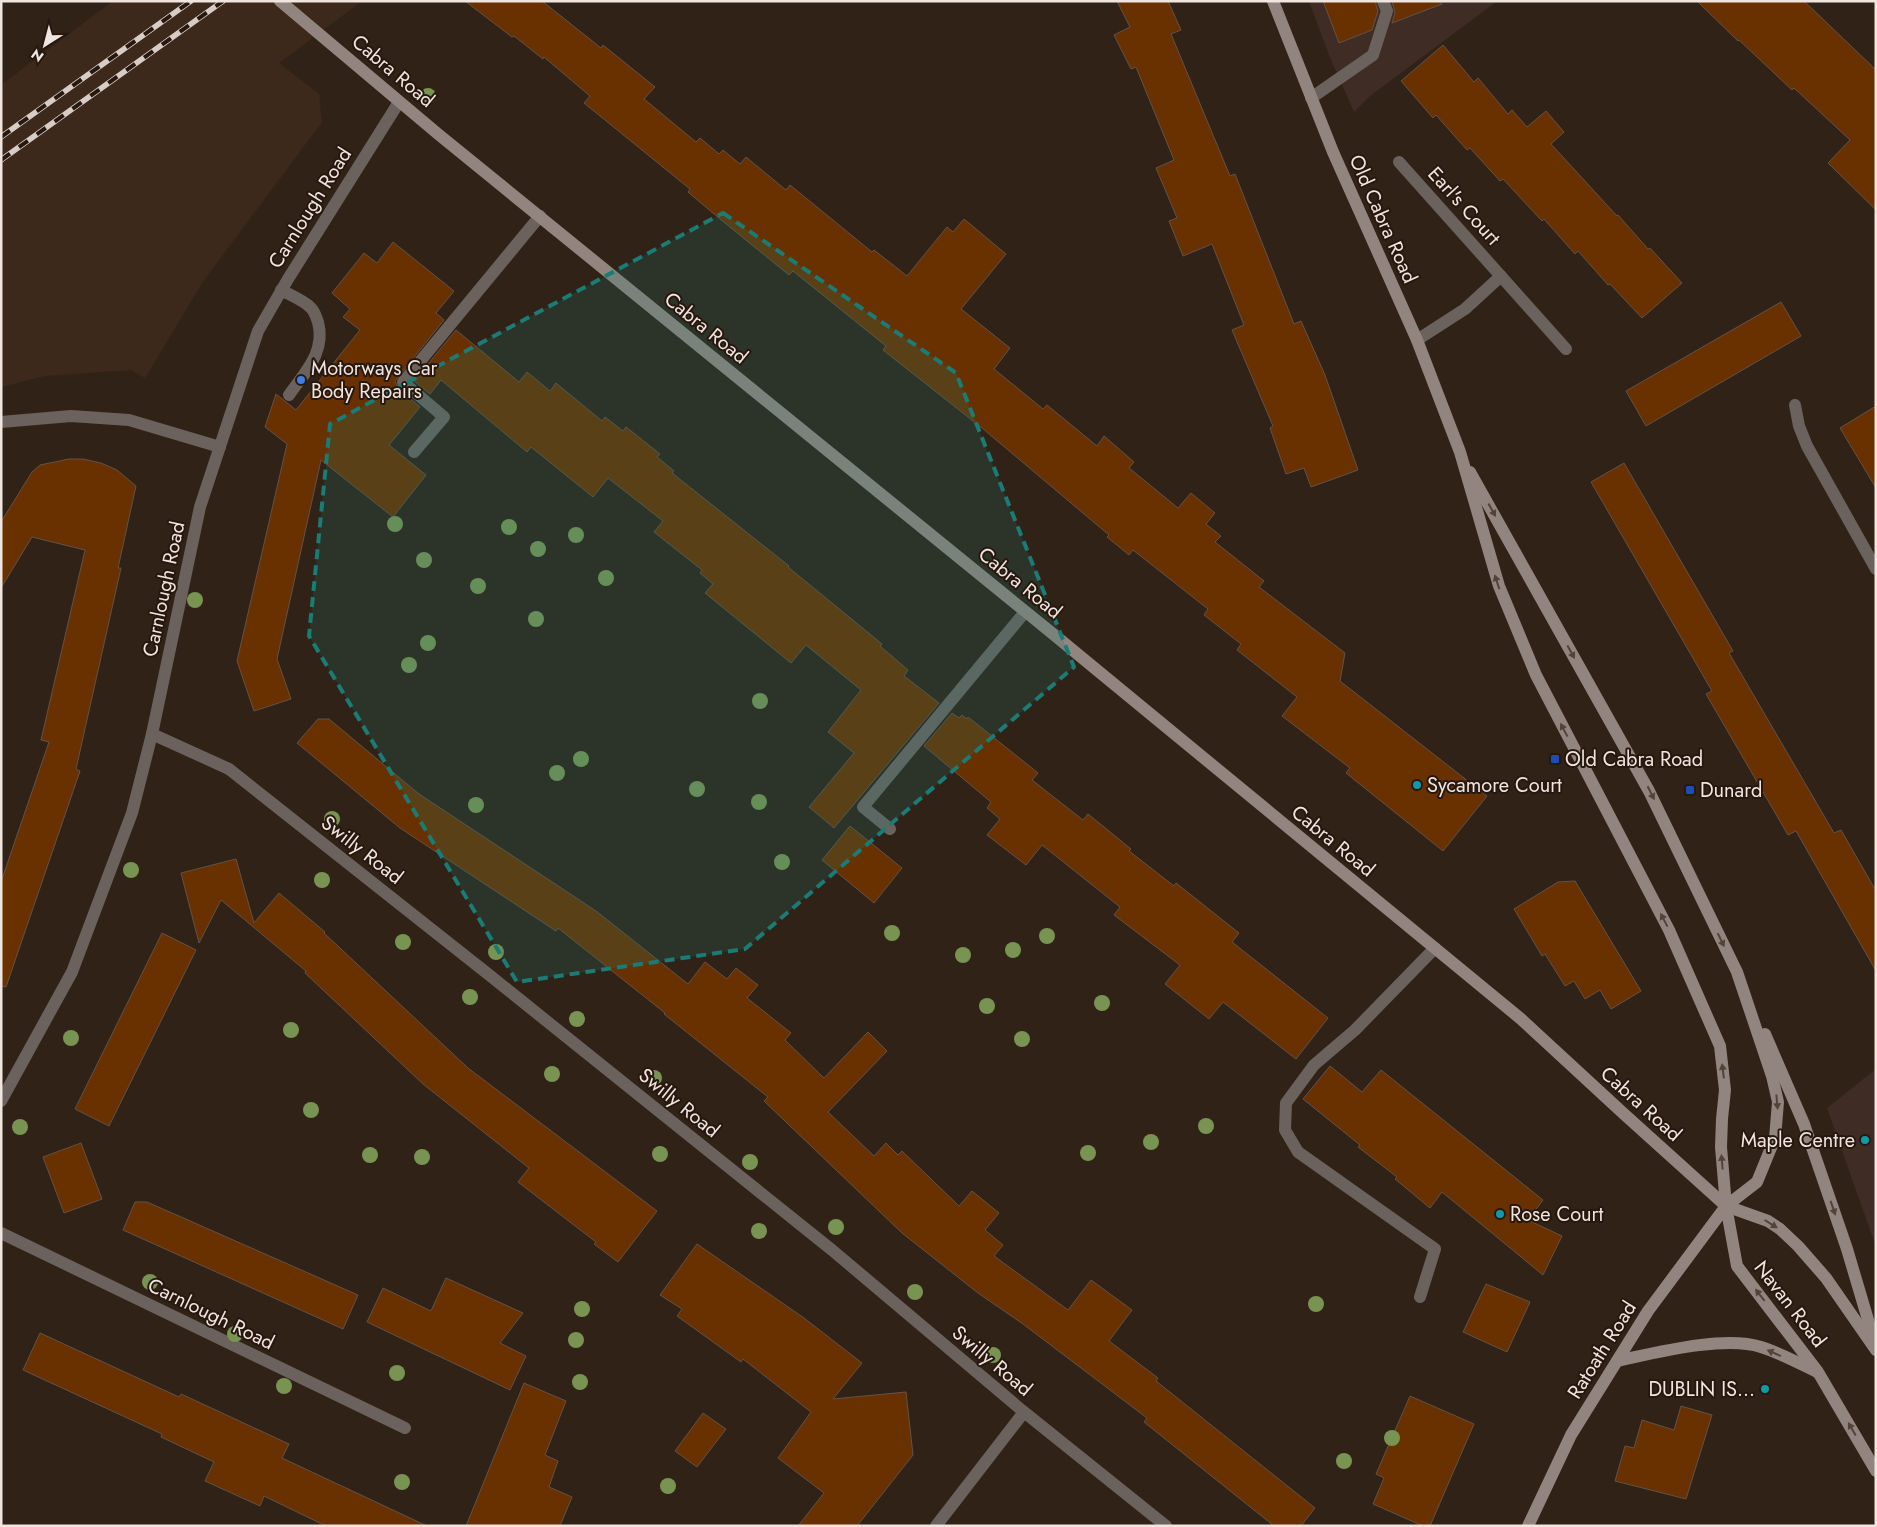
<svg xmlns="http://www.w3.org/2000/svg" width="1877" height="1527" viewBox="0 0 1877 1527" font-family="Jost,sans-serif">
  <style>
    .commercial { fill: #3e2c25 }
    .built { fill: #3d291b }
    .building { fill: #693100; stroke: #635248 }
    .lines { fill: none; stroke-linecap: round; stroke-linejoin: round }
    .lane { stroke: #6b625e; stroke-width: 12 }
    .street { stroke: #6b625e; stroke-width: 12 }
    .secondary { stroke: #92847e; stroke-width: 12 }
    .rail-casing { stroke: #d8ccc6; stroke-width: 5.5 }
    .rail { stroke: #27180f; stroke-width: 4; stroke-dasharray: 11; stroke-linecap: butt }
    .tree { fill: #799353 }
    .oneway { fill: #52433b }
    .marked { fill: #1a7c74; fill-opacity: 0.2; stroke: #1a7c74; stroke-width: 4; stroke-dasharray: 10 6; stroke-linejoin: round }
    .shop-dot { fill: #3f7fe0; stroke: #27180f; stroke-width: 2 }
    .transit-dot { fill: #1a4fb4; stroke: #27180f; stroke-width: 2 }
    .culture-dot { fill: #0f9aa8; stroke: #27180f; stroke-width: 2 }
    .labels { text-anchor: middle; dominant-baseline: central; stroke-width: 4; stroke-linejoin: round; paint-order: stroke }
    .street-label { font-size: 20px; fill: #f0e5df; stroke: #27180f }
    .poi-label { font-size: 20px; fill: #f0e5df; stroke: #27180f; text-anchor: start }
  </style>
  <rect width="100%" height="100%" fill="#312218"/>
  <g class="commercial">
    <path d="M1309,1H1495L1496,2L1370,96L1354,112L1329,55Z"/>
    <path d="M1876,1069V1247L1827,1108Z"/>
  </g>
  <path class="built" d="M113,1H362L279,63L319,94L322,122L202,283L145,378L131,370L45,376L1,387V85Z"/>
  <g class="building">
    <path d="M465,1H542L601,48L603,45L655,87L644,99L696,142L700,138L719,154L723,150L740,164L746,157L786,190L790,185L872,252L874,250L907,276L947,227L953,232L964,219L1006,254L961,309L1010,348L994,369L1043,409L1047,405L1097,446L1104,436L1134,462L1129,468L1178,508L1191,493L1215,513L1206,524L1221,536L1215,542L1264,581L1259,587L1345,653L1340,681L1487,796L1443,851L1346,773L1350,768L1282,716L1297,697L1237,650L1241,644L1204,615L1208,609L1133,550L1129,555L1107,537L1109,535L982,428L883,350L886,346L793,271L789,275L720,219L688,192L690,189L584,103L590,96L544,57L543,59L514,36L512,37Z"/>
    <path d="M1117,1H1168L1181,30L1171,34L1230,176L1235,174L1294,324L1301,321L1325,375L1358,470L1311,487L1304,468L1286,474L1270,428L1273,426L1232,330L1244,325L1212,244L1183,256L1169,221L1177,218L1156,168L1174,160L1136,67L1131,69L1114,35L1130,27Z"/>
    <path d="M1323,1H1375L1378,11L1372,30L1339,43Z"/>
    <path d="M1392,1H1441L1442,4L1392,23L1395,13Z"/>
    <path d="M1697,1H1804L1876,70V210L1828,163L1850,140L1794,88L1792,90L1739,40L1738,41Z"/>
    <path d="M1443,45L1474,82L1478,78L1508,114L1512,110L1527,127L1546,111L1564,132L1551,144L1617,216L1618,215L1648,249L1650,248L1682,283L1642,318L1610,284L1608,285L1578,251L1575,254L1544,219L1542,221L1503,179L1500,181L1470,148L1467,150L1436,115L1433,118L1401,81Z"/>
    <path d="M393,242L454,291L436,313L444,320L395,381L398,388L420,407L389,445L426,475L393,517L321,460L277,659L291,699L254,711L237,661L287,444L265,427L276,394L296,410L360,330L343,317L350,309L332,293L364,253L377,263Z"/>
    <path d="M1781,302L1801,336L1646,426L1626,391Z"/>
    <path d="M456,330L519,382L527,372L550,391L556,383L602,421L605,417L623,431L626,427L660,454L657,457L674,471L672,473L789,566L788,567L882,644L880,646L908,670L904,676L939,703L834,828L809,807L854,753L828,732L861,690L806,645L791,663L705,593L713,584L700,573L702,570L654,532L663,521L608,478L593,497L531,447L527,452L441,380L430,394L414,381Z"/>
    <path d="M1876,406V488L1840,428Z"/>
    <path d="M69,459H83L101,463L117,470L136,486L118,568H121L76,769L80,771L6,987L1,986V882L49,742L41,740L85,550L32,537L1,588V522L32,472L40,465Z"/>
    <path d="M1624,463L1733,651L1729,653L1834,833L1841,830L1876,891V971L1796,831L1788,835L1706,694L1712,691L1591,482Z"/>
    <path d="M952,713L959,718L962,715L967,719L968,717L1038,773L1032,780L1083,820L1088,814L1131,849L1129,851L1174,886L1176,883L1239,933L1232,942L1328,1018L1296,1059L1223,1002L1209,1019L1165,984L1180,965L1114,915L1120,907L1042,845L1026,865L987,835L1000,819L987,808L991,802L924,746Z"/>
    <path d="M318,719H329L419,794L596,911L688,984L705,962L727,979L736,968L758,985L747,998L791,1033L785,1040L824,1078L868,1032L887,1051L828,1112L874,1156L886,1143L898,1155L902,1151L959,1206L972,1191L999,1213L985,1230L1003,1245L994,1256L1068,1310L1091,1280L1132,1310L1109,1341L1158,1378L1156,1381L1315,1508L1301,1526H1274L1144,1422L1147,1418L1023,1324L978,1293L902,1233L764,1101L768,1097L664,1014L665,1013L558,928L556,931L400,828L297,743Z"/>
    <path d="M850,826L902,868L874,903L822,860Z"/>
    <path d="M236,859L254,923L279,893L325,932L324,933L468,1068L657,1211L618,1262L594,1244L596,1242L518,1182L529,1168L423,1084L305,973L306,971L221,900L199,943L181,873Z"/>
    <path d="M1575,881L1641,991L1611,1009L1600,990L1585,999L1574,981L1565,986L1545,954L1542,956L1514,909L1558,882Z"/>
    <path d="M162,933L196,950L109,1126L75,1109Z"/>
    <path d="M1330,1066L1362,1092L1381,1070L1543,1200L1528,1220L1562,1236L1543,1275L1442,1192L1430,1208L1395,1179L1397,1177L1358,1147L1360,1145L1303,1099Z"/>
    <path d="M81,1143L102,1199L64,1213L43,1157Z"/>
    <path d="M135,1202H147L358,1295L343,1329L123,1230Z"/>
    <path d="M697,1244L804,1318L862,1363L833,1399L906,1392L913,1455L857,1526H798L824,1493L778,1458L811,1412L743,1359L741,1362L677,1316L682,1309L660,1295Z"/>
    <path d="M446,1278L523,1313L500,1343L526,1356L510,1390L367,1322L383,1288L431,1311Z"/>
    <path d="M1486,1284L1530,1302L1507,1352L1463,1332Z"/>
    <path d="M40,1333L179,1397L181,1394L289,1444L282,1458L427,1526H326L264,1496L260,1506L205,1481L214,1462L161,1437L162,1434L23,1370Z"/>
    <path d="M524,1383L566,1401L545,1455L558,1461L549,1487L572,1497L560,1526H466Z"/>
    <path d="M1410,1396L1474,1424L1430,1526H1423L1373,1504L1384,1478L1376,1474Z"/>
    <path d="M1681,1406L1712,1415L1686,1499L1615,1481L1625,1446L1634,1448L1642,1420L1674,1430Z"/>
    <path d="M703,1413L726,1429L697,1467L675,1451Z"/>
  </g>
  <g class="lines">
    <g class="lane">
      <path d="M1311,98L1373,55L1387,11L1383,1"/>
      <path d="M281,290C290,295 305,301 311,308C315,312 316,317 318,322C326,352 305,372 289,395"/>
      <path d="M1,422L71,416L129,420L220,447"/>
      <path d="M414,452L444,417L403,382L540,216"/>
      <path d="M890,829L863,807L1025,612"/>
      <path d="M1420,1297L1435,1249L1298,1152L1285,1130L1286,1103L1314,1065L1355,1030L1435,948"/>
    </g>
    <g class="street">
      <path d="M1399,162L1566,349"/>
      <path d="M1417,340L1465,309L1501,276"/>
      <path d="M1795,405L1799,426L1807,446L1876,569"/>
      <path d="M152,734L229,769L488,974L832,1250L1024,1412L1166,1526"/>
      <path d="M1,1101L72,972L132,813L152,734L200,507L258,331L288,279L399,102"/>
      <path d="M1,1233L405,1428"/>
      <path d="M936,1526L1024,1412"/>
    </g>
    <g class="secondary">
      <path d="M280,1L438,134L1058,638L1521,1019L1624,1114L1726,1206L1768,1221L1780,1229L1798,1246L1826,1278L1876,1350"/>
      <path d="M1273,1L1333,152L1417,340L1460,452L1499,586L1536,675L1669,930L1720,1046L1725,1090L1722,1119L1721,1147L1726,1206L1737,1266L1818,1372L1876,1471"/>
      <path d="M1470,472L1649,791L1737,972L1772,1076L1778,1102L1775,1138L1757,1182L1726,1206L1648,1311L1571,1435L1528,1526"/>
      <path d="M1765,1034L1804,1124L1847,1249L1874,1340"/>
      <path d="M1617,1361C1655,1353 1724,1335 1761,1347C1780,1353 1799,1363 1817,1372"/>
    </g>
    <g class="rail-casing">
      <g id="rail">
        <path d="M1,137L191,1"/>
        <path d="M1,160L223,1"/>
      </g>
    </g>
    <use href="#rail" class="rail"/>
  </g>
  <g class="tree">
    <circle cx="428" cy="96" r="8"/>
    <circle cx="395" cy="524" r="8"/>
    <circle cx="509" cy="527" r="8"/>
    <circle cx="576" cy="535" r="8"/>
    <circle cx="538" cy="549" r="8"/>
    <circle cx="424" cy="560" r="8"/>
    <circle cx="606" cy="578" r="8"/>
    <circle cx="478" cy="586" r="8"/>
    <circle cx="195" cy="600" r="8"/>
    <circle cx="536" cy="619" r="8"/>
    <circle cx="428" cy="643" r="8"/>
    <circle cx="409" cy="665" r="8"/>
    <circle cx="760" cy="701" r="8"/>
    <circle cx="581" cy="759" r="8"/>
    <circle cx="557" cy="773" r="8"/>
    <circle cx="697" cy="789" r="8"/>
    <circle cx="759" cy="802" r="8"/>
    <circle cx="476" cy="805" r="8"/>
    <circle cx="332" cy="819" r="8"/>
    <circle cx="782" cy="862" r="8"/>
    <circle cx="131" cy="870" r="8"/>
    <circle cx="322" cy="880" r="8"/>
    <circle cx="892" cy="933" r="8"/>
    <circle cx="1047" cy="936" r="8"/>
    <circle cx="403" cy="942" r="8"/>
    <circle cx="1013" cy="950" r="8"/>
    <circle cx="496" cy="952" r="8"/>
    <circle cx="963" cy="955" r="8"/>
    <circle cx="470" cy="997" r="8"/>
    <circle cx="1102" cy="1003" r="8"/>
    <circle cx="987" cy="1006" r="8"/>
    <circle cx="577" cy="1019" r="8"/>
    <circle cx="291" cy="1030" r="8"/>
    <circle cx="71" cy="1038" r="8"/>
    <circle cx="1022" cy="1039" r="8"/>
    <circle cx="552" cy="1074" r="8"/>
    <circle cx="654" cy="1078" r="8"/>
    <circle cx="311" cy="1110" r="8"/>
    <circle cx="1206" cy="1126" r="8"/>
    <circle cx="20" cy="1127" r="8"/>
    <circle cx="1151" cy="1142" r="8"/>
    <circle cx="1088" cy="1153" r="8"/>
    <circle cx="660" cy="1154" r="8"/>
    <circle cx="370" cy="1155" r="8"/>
    <circle cx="422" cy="1157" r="8"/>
    <circle cx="750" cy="1162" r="8"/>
    <circle cx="836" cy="1227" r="8"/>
    <circle cx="759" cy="1231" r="8"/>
    <circle cx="150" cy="1282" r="8"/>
    <circle cx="915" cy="1292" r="8"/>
    <circle cx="1316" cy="1304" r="8"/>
    <circle cx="582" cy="1309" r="8"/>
    <circle cx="235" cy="1334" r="8"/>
    <circle cx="576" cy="1340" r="8"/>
    <circle cx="993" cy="1355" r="8"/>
    <circle cx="397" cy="1373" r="8"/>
    <circle cx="580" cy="1382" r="8"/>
    <circle cx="284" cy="1386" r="8"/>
    <circle cx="1392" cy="1438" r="8"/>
    <circle cx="1344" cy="1461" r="8"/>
    <circle cx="402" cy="1482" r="8"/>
    <circle cx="668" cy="1486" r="8"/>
  </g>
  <defs><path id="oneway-solid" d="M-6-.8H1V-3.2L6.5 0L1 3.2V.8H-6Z" transform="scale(1.25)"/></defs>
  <g class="oneway">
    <use href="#oneway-solid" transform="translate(1492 510) rotate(61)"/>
    <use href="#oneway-solid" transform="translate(1497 582) rotate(-108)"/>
    <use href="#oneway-solid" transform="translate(1571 652) rotate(61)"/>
    <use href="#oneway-solid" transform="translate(1564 730) rotate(-118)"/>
    <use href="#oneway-solid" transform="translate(1651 793) rotate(63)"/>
    <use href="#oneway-solid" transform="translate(1664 920) rotate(-118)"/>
    <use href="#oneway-solid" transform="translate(1721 940) rotate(64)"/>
    <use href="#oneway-solid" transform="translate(1723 1071) rotate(-97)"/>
    <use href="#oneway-solid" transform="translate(1777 1102) rotate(85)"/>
    <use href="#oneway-solid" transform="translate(1722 1162) rotate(-95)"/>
    <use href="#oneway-solid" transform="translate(1833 1208) rotate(71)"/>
    <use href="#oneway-solid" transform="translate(1771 1224) rotate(32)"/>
    <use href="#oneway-solid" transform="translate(1760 1295) rotate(-128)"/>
    <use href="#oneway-solid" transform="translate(1774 1353) rotate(-156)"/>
    <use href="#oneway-solid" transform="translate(1852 1429) rotate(-120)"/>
  </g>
  <path class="marked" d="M723,213L956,373L1074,667L745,949L517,982L309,636L330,424Z"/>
  <circle class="shop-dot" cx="301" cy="380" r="5"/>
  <g class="transit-dot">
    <rect x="1550" y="754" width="10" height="10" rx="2.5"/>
    <rect x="1685" y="785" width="10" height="10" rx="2.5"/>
  </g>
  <g class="culture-dot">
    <circle cx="1417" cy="785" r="5"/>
    <circle cx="1865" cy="1140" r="5"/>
    <circle cx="1500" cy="1214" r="5"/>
    <circle cx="1765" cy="1389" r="5"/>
  </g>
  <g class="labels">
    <g class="street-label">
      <text transform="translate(393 71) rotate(40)">Cabra Road</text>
      <text transform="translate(1464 206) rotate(48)">Earl's Court</text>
      <text transform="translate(310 208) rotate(-58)">Carnlough Road</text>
      <text transform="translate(1383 219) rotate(66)">Old Cabra Road</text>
      <text transform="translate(706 328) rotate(39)">Cabra Road</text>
      <text transform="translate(1020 583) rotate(39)">Cabra Road</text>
      <text transform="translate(164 589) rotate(-78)">Carnlough Road</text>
      <text transform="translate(1333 841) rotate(39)">Cabra Road</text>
      <text transform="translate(362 850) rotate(38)">Swilly Road</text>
      <text transform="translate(679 1103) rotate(39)">Swilly Road</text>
      <text transform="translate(1641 1104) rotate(42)">Cabra Road</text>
      <text transform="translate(1790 1304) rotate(52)">Navan Road</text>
      <text transform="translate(211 1314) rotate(26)">Carnlough Road</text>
      <text transform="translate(1602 1350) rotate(-58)">Ratoath Road</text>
      <text transform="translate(992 1361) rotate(40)">Swilly Road</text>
    </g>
    <g class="poi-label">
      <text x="311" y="368">Motorways Car<tspan x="311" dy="23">Body Repairs</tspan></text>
      <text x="1565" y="759">Old Cabra Road</text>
      <text x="1427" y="785">Sycamore Court</text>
      <text x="1700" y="790">Dunard</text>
      <text x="1855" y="1140" text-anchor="end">Maple Centre</text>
      <text x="1510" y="1214">Rose Court</text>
      <text x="1755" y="1389" text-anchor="end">DUBLIN IS...</text>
    </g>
  </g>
  <rect width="1877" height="1527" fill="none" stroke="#f0e5df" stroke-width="5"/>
  <g transform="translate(45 45) rotate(216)" stroke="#27180f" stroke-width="4" paint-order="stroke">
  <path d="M0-4L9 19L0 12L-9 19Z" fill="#f0e5df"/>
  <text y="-8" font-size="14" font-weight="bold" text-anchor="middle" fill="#f0e5df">N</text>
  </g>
</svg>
